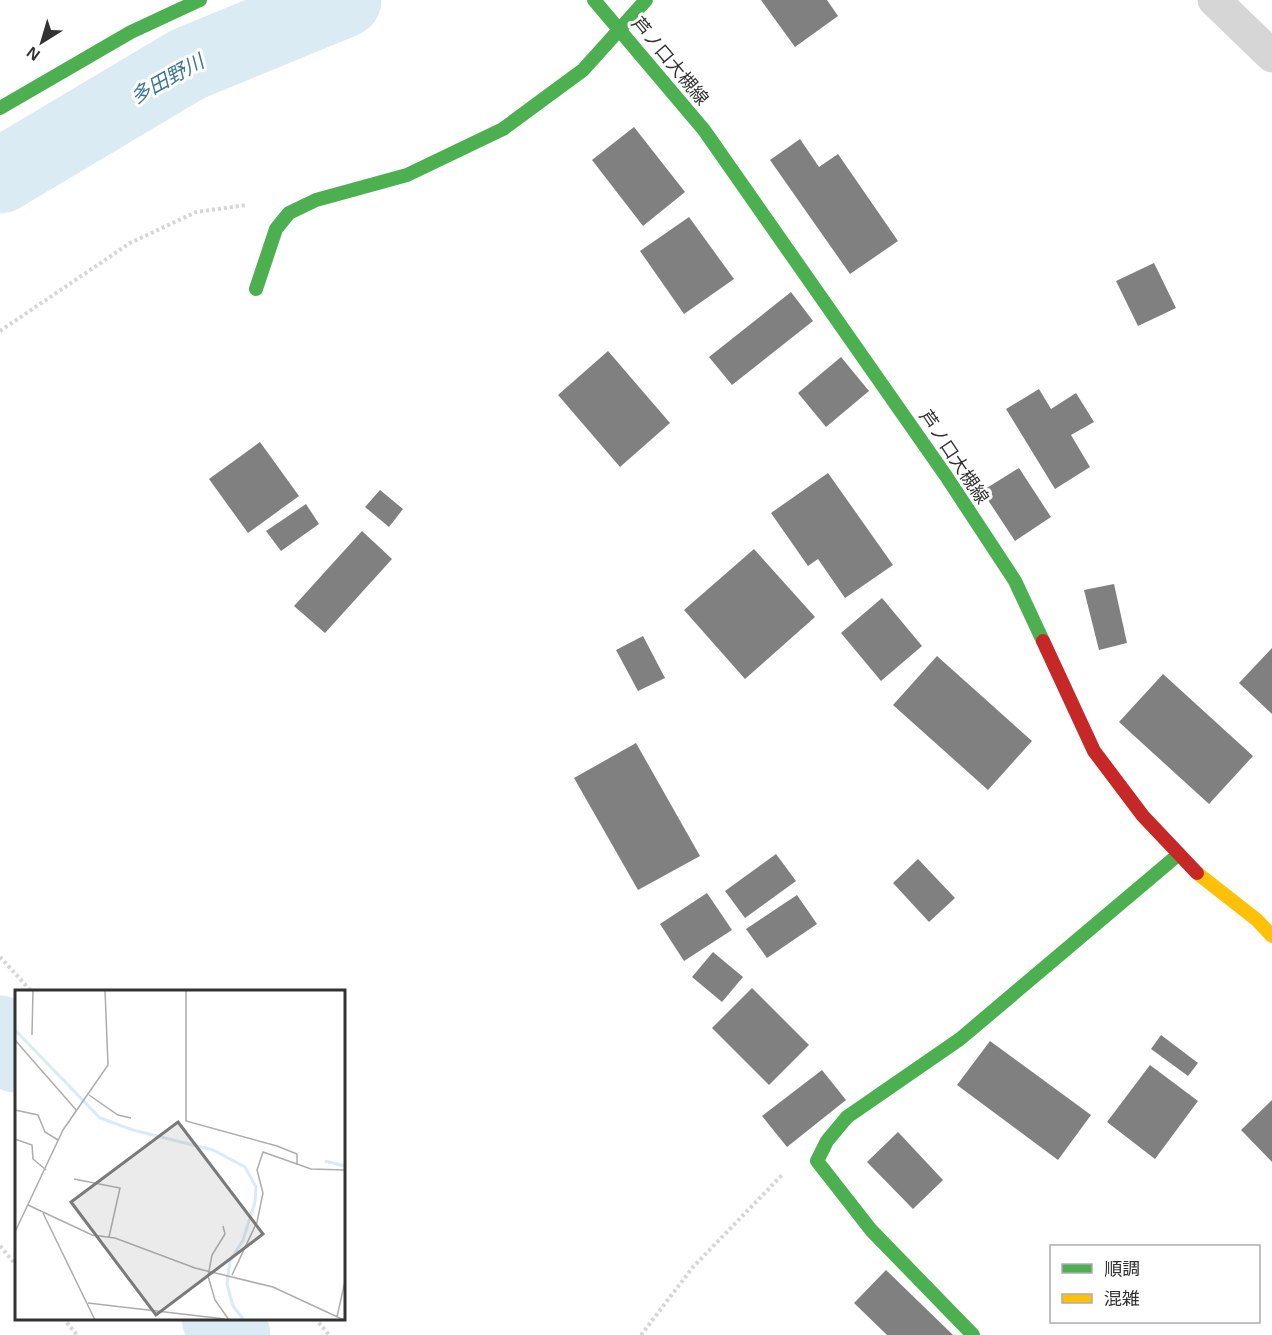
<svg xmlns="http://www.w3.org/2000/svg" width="1272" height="1335" viewBox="0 0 1272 1335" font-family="Helvetica,'Noto Sans JP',sans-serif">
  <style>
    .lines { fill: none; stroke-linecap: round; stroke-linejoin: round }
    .river { stroke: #dbebf3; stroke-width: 75 }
    .building { fill: #808080 }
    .path { stroke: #d6d6d6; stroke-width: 4; stroke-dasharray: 3 3; stroke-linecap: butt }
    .street { stroke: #d6d6d6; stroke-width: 33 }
    .fast { stroke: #4caf50; stroke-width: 14 }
    .slow { stroke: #ffc107; stroke-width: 14 }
    .jam { stroke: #c62828; stroke-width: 14 }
    .labels { text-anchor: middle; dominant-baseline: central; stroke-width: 6; stroke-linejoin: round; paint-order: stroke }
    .street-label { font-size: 18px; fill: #323232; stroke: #fff }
    .water-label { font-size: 20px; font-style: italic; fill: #3c7797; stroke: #fff }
    .inset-river { fill: none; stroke: #dbebf3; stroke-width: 3 }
    .inset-road { fill: none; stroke: #adadad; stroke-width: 1.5 }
    .view { fill: #7a7a7a; fill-opacity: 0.15; stroke: #7a7a7a; stroke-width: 3 }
    .inset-edge { fill: none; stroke: #323232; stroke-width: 3 }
  </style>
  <rect width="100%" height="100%" fill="#fff"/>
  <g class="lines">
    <g class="river">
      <path d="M0,176L188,64L344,0"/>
      <path d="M0,1033L16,1055"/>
      <path d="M219,1318L233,1335"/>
    </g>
  </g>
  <g class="building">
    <path d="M761,0H827L838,16L795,47Z"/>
    <path d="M634,127L685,192L643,226L592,160Z"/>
    <path d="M800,139L819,167L838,154L898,241L850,274L770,160Z"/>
    <path d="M689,217L734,279L684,314L640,251Z"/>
    <path d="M1154,263L1176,308L1138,326L1116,281Z"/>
    <path d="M791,292L813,321L732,385L709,357Z"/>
    <path d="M608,351L670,423L620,467L558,395Z"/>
    <path d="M841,357L869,391L826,427L798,393Z"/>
    <path d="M1039,389L1051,409L1076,393L1094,422L1071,435L1090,467L1055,489L1006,409Z"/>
    <path d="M260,442L299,496L248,533L209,479Z"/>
    <path d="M1019,468L1051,517L1015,541L982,491Z"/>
    <path d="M828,473L893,565L845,598L818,559L808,566L771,513Z"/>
    <path d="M380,490L403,509L389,527L365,507Z"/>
    <path d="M306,504L319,524L281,551L266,531Z"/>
    <path d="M362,531L392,559L325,633L294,606Z"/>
    <path d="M754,549L815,617L745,679L684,610Z"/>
    <path d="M1114,584L1127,643L1099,650L1084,590Z"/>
    <path d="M882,598L922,646L881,681L841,633Z"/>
    <path d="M643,636L665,678L638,691L616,650Z"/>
    <path d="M1272,648V714L1239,683Z"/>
    <path d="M937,656L1032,741L988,790L893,705Z"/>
    <path d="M1163,674L1253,756L1209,804L1119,722Z"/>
    <path d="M636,743L700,856L638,890L574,778Z"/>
    <path d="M776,854L796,881L745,918L725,891Z"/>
    <path d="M918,859L955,898L929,922L893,883Z"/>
    <path d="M707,893L732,930L684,961L660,924Z"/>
    <path d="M797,895L817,924L767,958L746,929Z"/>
    <path d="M713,952L743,977L722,1002L692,977Z"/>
    <path d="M752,988L809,1045L769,1085L712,1028Z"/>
    <path d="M1161,1035L1198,1063L1188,1076L1151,1049Z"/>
    <path d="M990,1041L1091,1115L1058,1160L957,1085Z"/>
    <path d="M1150,1065L1198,1101L1155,1159L1107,1122Z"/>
    <path d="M822,1070L846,1100L787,1147L762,1116Z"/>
    <path d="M1272,1100V1162L1241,1130Z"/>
    <path d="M898,1132L943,1180L913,1209L867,1162Z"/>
    <path d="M886,1270L953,1335H887L854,1303Z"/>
  </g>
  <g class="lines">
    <g class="path">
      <path d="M0,331L130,243L196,212L247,205"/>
      <path d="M0,957L32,992"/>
      <path d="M0,1246L16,1265"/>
      <path d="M63,1318L77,1335"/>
      <path d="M315,1318L329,1335"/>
      <path d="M641,1335L693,1267L783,1174"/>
    </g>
    <path class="street" d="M1214,0L1272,56"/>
    <g class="fast">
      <path d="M594,0L704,130L946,476L1015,581L1043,641"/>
      <path d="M0,108L131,32L200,0"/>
      <path d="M256,289L276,229L289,213L316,200L407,175L503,129L583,70L646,0"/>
      <path d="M973,1335L871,1230L817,1161L827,1141L847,1117L960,1039L1179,854"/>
    </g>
    <path class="slow" d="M1197,873L1257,920L1272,936"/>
    <path class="jam" d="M1043,641L1094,751L1143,816L1197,873"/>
  </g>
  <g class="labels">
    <g class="street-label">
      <text transform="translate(670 61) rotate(50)">芦ノ口大槻線</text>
      <text transform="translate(954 457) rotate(56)">芦ノ口大槻線</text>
    </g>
    <g class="water-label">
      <text transform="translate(167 79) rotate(-29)">多田野川</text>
    </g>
  </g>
  <g transform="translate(15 990)">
    <rect width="330" height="330" fill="#fff"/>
    <path class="inset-river" d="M0,40L85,128L118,140L198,160L230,177L241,197L240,212L228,250L215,271L212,294L218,316L229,330M310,171L330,176"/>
    <path class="inset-road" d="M171,0V131L262,156L282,164V175M17,45L18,0M0,50L62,121M74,105L103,125L116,128M0,120L23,125L30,142L43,150M0,149L17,155L18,169L31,180M59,189L105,198L94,247M13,215L77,245L100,248L180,278L258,297L329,330M28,223L80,330M208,236L210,244L197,265L193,286L200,310L214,330M0,242L48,140L93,75L90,0M217,285L242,232L248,203L242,180L248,162L296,179L330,180M73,313L210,329M322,327L330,291"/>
    <path class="view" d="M163,132L248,244L141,325L56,212Z"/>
    <rect width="330" height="330" class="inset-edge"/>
  </g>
  <rect x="1050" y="1245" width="210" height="78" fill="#ffffff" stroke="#adadad" stroke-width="1.5"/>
  <rect x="1062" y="1264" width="30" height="9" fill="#4caf50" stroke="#adadad" stroke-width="1.5"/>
  <text x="1104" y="1275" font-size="18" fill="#323232">順調</text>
  <rect x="1062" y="1294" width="30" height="9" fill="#ffc107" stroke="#adadad" stroke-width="1.5"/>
  <text x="1104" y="1305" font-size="18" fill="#323232">混雑</text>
  <g transform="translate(42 42) rotate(217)" stroke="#ffffff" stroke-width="4.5" paint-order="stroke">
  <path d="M0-4.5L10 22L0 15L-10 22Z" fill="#323232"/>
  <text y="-9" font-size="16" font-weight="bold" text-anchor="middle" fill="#323232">N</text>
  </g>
</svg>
